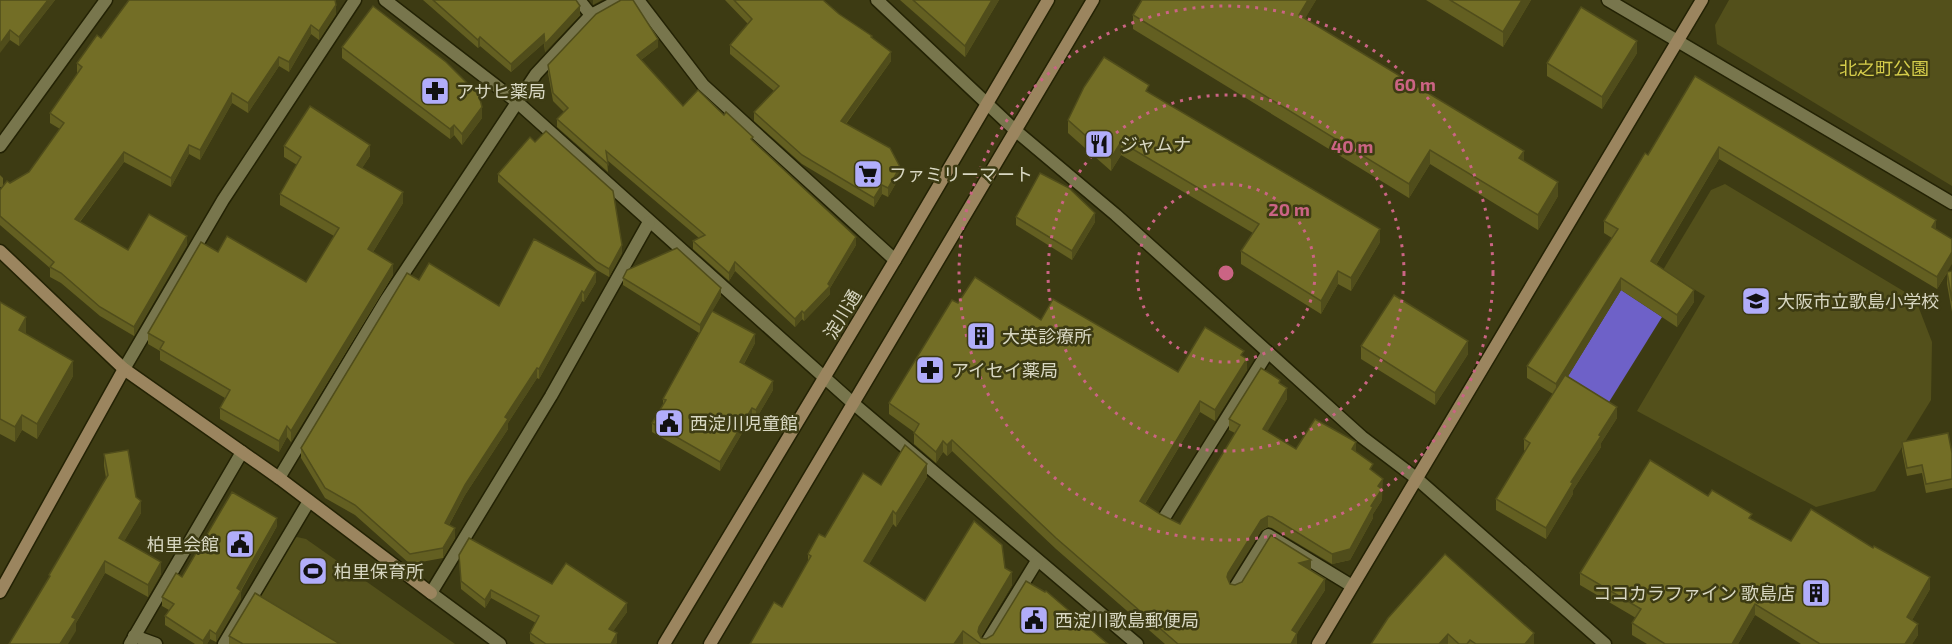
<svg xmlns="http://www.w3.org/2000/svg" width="1952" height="644" viewBox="0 0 1952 644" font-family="'Exo 2','Noto Sans JP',sans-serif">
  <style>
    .green { fill: #53501b }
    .water { fill: #6e61c8 }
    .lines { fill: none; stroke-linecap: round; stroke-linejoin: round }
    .lane-casing { stroke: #232204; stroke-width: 15 }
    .street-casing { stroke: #232204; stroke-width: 15 }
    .secondary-casing { stroke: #232204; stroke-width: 15 }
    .lane { stroke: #78764d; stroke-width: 12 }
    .street { stroke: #78764d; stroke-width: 12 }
    .secondary { stroke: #9b855f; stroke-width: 12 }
    .wall { fill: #635f21 }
    .shaded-wall { fill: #504d1b }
    .building { fill: #736e26; stroke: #504d1b; stroke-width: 1.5 }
    .ring { fill: none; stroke: #cb6484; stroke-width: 3; stroke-dasharray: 3 6 }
    .labels { text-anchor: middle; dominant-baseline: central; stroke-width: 5; stroke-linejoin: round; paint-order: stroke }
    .park-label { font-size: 18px; fill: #d5cd4b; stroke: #3d3b13 }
    .poi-label { font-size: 18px; fill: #d8d7c2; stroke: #3d3b13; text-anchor: start }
    .street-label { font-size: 18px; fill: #d8d7c2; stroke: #3d3b13 }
    .centre { fill: #cb6484; stroke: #3d3b13; stroke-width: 3 }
    .ring-label { font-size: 18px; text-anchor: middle; font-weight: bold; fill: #cb6484; stroke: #3d3b13; stroke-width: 5; stroke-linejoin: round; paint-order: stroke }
  </style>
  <rect width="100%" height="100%" fill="#3d3b13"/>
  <g class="green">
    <path d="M1729,0H1952V186L1717,44L1715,25Z"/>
    <path d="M1725,184L1915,298L1932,342L1931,400L1875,491L1816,507L1637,411L1705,296L1663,270L1711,190Z"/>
    <path d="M297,537L306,539L455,644H324L255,603L294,538Z"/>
  </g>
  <path class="water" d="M1621,290L1662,317L1604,410L1563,384Z"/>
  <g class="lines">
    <g class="lane-casing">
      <g id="lane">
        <path d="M1164,518L1268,352"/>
        <path d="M1235,588L1268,535L1352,586"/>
        <path d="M134,636L156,644"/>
      </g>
    </g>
    <g class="street-casing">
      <g id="street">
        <path d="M385,0L517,102L854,404L1137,644"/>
        <path d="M579,0L591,15"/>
        <path d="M638,0L703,85L895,260"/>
        <path d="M877,0L1016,131L1116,215L1362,437L1416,478L1605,644"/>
        <path d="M1608,0L1952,203"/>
        <path d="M0,146L106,0"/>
        <path d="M124,369L223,200L355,0"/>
        <path d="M279,478L386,300L536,74L591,15L620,0"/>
        <path d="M130,644L242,452"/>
        <path d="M224,644L309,501"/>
        <path d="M500,644L431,593L551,396L649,222"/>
        <path d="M986,644L1037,561"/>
      </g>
    </g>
    <g class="secondary-casing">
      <g id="secondary">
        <path d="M0,251L124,369L279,478L431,593"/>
        <path d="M0,592L124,369"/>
        <path d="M664,644L895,260L1048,0"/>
        <path d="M710,644L1093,0"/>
        <path d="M1318,644L1702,0"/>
      </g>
    </g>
    <use href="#lane" class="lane"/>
    <use href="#street" class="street"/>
    <use href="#secondary" class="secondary"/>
  </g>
  <g class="wall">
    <path d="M0,0H55L19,46L10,40Z"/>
    <path d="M423,0H576L580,15L545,52L544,43L511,72L480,46L478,48Z"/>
    <path d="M725,0H823L839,14L872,38L891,61L846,124L900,176L888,197L882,194L874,207L802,164L754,121V112L774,91L730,54V45L748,24Z"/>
    <path d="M900,0H999L965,57Z"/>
    <path d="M1142,0H1316L1305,18L1524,161L1558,196L1538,230L1430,164L1409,198L1133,29V15Z"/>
    <path d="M1426,0H1531L1503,47Z"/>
    <path d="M336,14L319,40L311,34L289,72L279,66L248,113L232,103L200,160L189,154L171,187L124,162L80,222L128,250L187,245L134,336L100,316L61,283L50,277V268L0,225V190L2,187H0V175L3,178V186L10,183L29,172L60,129L50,123V113L78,73H77V63L101,38Z"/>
    <path d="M342,47L482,118L462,145L454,135L450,139L342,58Z"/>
    <path d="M658,47L641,60L683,106L753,141L856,245L830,288V294L804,321L802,319L795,327L735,271L729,281L693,249V241L699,238L607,160L608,172L557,127V119L564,112L553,101L548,73V65Z"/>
    <path d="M1637,53L1602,109L1547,76V63Z"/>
    <path d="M1695,76L1936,229L1947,272L1952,271V312L1947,284V273L1937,289L1719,159L1656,265L1694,302L1677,327L1621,290L1568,376L1617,418L1601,443V447L1573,490V494L1546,539L1496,510V499L1525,451L1524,450V439L1553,394L1527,378V366L1612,238L1604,233V221L1648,155Z"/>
    <path d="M1149,93L1380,242L1351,291L1338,284L1321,314L1241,264V251L1253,233L1121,155L1111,171L1068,133V120Z"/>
    <path d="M535,142L622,253L609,277L597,270L498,182V174Z"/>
    <path d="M284,146L370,156L362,168L403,203L373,252L393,275L291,442L287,437L279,452L220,419V408L225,398L160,360V351L148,344V333L218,252L306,282L334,236L280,205V194L297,165L284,157Z"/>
    <path d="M1016,217L1095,222L1072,260L1016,225Z"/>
    <path d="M623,278L721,296L712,311L755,343L744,364L773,390L756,419L752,416L720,471L652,432V423L663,406V399L699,333L623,285Z"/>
    <path d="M419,280L499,306L596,282L584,302L582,301L539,379L537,378L508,423V429L465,495L449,525L455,538L443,558L410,564L355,515L325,498L301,458V448Z"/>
    <path d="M0,302L26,332L25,334L73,376L37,439L22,430L15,442L0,434Z"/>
    <path d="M958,303L1041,320L1178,372L1244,357L1247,370L1215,421L1200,412L1145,504L1160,514L1180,524L1235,433L1229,430V419L1280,384L1287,399L1267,431L1296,449L1356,452L1373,472L1383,490L1382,491V500L1373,514V518L1350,560L1332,564L1272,528L1268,527L1261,531L1229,582L1230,584L1235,585L1311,570L1325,590L1297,633V644H1165L1056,549L952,451L947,456L943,452L936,463L914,444V432L889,414V403Z"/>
    <path d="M1361,346L1468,354L1435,405L1361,359Z"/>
    <path d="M1902,442L1952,453V488L1926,493L1922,473L1907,476L1902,451Z"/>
    <path d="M104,454L136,497L141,513L124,541L161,574L148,597L105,573L76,623V631L49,579V575L106,478L104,466Z"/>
    <path d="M927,477L896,527L893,524L869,564L925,601L1005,568L1012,585L981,637V638L986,639L1108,644H963L782,607L808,561V554L881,485Z"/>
    <path d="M1708,496L1791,541L1930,589L1912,620L1918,635L1912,644H1801L1755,615L1738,644H1647L1632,635V623L1636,618L1580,585V573Z"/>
    <path d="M277,526L241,591V599L216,642L210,639L207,644H195L165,625V616L169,610L162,606V597L182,577Z"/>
    <path d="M1445,554L1534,644H1371Z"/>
    <path d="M459,555L552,584L627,612L613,631L617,642L616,644H535L530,641V633L536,623L491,598L485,608L461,589Z"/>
    <path d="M229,636L340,644H229Z"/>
  </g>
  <g class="shaded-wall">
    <path d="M48,0H55L19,46V37Z"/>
    <path d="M593,0H602L593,5Z"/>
    <path d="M992,0H999L965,57V46Z"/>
    <path d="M1308,0H1316L1299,29V15Z"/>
    <path d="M1522,0H1531L1503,47V32Z"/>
    <path d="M336,5V14L319,40V31Z"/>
    <path d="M580,6V15L545,52V44Z"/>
    <path d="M311,25V34L289,72V62Z"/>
    <path d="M10,30V40L0,53V44Z"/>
    <path d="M544,34V43L511,72V64Z"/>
    <path d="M480,37V46L478,48V40Z"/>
    <path d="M658,39V47L637,63V55Z"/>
    <path d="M1637,41V53L1602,109V97Z"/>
    <path d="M891,52V61L841,130V121Z"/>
    <path d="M279,57V66L248,113V103Z"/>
    <path d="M232,93V103L200,160V150Z"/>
    <path d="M482,107V118L462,145V134Z"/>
    <path d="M454,125V135L450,139V129Z"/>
    <path d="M1121,142V155L1111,171V158Z"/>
    <path d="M189,145V154L171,187V178Z"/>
    <path d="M370,145V156L357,176V165Z"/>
    <path d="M1719,147V159L1651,273V261Z"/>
    <path d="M1430,150V164L1409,198V184Z"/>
    <path d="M1524,151V165L1519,158Z"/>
    <path d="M124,152V162L75,228V219Z"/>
    <path d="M900,167V176L888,197V188Z"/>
    <path d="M1558,182V196L1538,230V215Z"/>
    <path d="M882,185V194L874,207V198Z"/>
    <path d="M403,192V203L368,260V249Z"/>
    <path d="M1095,213V222L1072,260V251Z"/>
    <path d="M1936,220V232L1932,227Z"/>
    <path d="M1380,229V242L1351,291V278Z"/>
    <path d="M187,236V245L134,336V327Z"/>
    <path d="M856,237V245L830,288V294L804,321V313L828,284Z"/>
    <path d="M622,245V253L609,277V269Z"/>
    <path d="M1952,252V264L1937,289V277Z"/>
    <path d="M735,262V271L729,281V273Z"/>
    <path d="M393,264V275L291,442V431Z"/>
    <path d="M1338,271V284L1321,314V301Z"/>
    <path d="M596,272V282L584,302V293Z"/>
    <path d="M1621,278V290L1556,396V384Z"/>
    <path d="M721,288V296L700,333V325Z"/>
    <path d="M1694,290V302L1677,327V315Z"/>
    <path d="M582,291V301L539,379V369Z"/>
    <path d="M802,311V319L795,327V319Z"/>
    <path d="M26,317V332L19,345V330Z"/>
    <path d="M755,334V343L740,371V362Z"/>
    <path d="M1468,341V354L1435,405V393Z"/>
    <path d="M1247,359V370L1215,421V410Z"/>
    <path d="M73,361V376L37,439V424Z"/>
    <path d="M537,368V378L508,423V429L465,495L445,532V523L465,485L505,417Z"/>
    <path d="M773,381V390L756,419V410Z"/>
    <path d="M1287,388V399L1263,439V429Z"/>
    <path d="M1200,401V412L1140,512V501Z"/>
    <path d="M1617,407V418L1601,443V447L1573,490V494L1546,539V528L1571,482L1599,435Z"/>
    <path d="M752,408V416L720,471V462Z"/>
    <path d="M22,415V430L15,442V427Z"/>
    <path d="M287,426V437L279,452V441Z"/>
    <path d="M952,440V451L947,456V445Z"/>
    <path d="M943,441V452L936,463V452Z"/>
    <path d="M1356,442V453L1352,449Z"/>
    <path d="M927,464V477L896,527V514Z"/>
    <path d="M1383,479L1382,500L1373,514V518L1350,560L1332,564V554L1371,506L1378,486Z"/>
    <path d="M141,501V513L119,550V538Z"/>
    <path d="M893,511V524L864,573V561Z"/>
    <path d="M1268,516V527L1261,531L1228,584L1227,577L1228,573L1261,520Z"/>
    <path d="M277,518V526L237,597V588Z"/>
    <path d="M455,528V538L443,558V548Z"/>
    <path d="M1311,560V571L1299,563Z"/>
    <path d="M105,561V573L76,623V631L68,644H60L72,617Z"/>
    <path d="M161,562V574L148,597V585Z"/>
    <path d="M1012,572V585L979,640L978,632L979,627Z"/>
    <path d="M1930,577V589L1907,629V617Z"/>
    <path d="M1325,579V590L1292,641V630Z"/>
    <path d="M491,590V598L485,608V600Z"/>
    <path d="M241,591V599L216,642V634Z"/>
    <path d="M627,603V612L609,637V629Z"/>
    <path d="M1755,604V615L1738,644H1732Z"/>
    <path d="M1918,624V635L1912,644H1905Z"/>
    <path d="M210,630V639L207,644H203V641Z"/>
    <path d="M963,631V644H954Z"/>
    <path d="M617,633V642L616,644H611Z"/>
    <path d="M1297,633V644H1291Z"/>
    <path d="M1534,633V644H1525Z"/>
    <path d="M1448,634V644H1439Z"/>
  </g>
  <g class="building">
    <path d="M0,0H48L19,37L10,30L0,44Z"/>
    <path d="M129,0H335L336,5L319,31L311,25L289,62L279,57L248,103L232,93L200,150L189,145L171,178L124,152L75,219L128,250L149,214L187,236L134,327L100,307L61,273L50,267L54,262L0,216V190L7,181L10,183L29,172L64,123L50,113L82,67L77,63L97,35L101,38Z"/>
    <path d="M433,0H576L580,6L545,44L544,34L511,64L480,37L478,40Z"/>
    <path d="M621,0H633L658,39L637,55L683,106L698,90L724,115L726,112L753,137L751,139L856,237L828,284L830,286L804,313L802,311L795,319L735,262L729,273L693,241L705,235L606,151L608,164L557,119L568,108L553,93L548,65L596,14Z"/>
    <path d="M734,0H823L839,14L872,36L871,37L891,52L841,121L890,148L900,167L888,188L882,185L874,198L802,155L754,112L779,86L730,45L752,19Z"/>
    <path d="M913,0H992L965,46Z"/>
    <path d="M1142,0H1308L1299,15L1524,151L1519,158L1558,182L1538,215L1430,150L1409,184L1133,15Z"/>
    <path d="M1450,0H1522L1503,32Z"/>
    <path d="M373,6L446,62L479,95L482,107L462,134L454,125L450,129L342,47Z"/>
    <path d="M1581,7L1637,41L1602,97L1547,63Z"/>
    <path d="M1104,57L1149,85L1146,91L1380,229L1351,278L1338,271L1321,301L1241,251L1259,224L1121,142L1111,158L1068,120L1084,87Z"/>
    <path d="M1695,76L1936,220L1932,227L1952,239V252L1937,277L1719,147L1651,261L1694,290L1677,315L1621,278L1556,384L1527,366L1618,229L1604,221L1645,153L1648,155Z"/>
    <path d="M310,106L370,145L357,165L403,192L368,249L393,264L291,431L287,426L279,441L220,408L230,390L160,349L164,342L148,333L201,242L218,252L227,236L306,282L339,228L280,194L301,157L284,146Z"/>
    <path d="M546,131L613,191L622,245L609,269L597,262L498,174L530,137L535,142Z"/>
    <path d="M1040,173L1069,188L1095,213L1072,251L1016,217Z"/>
    <path d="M534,239L596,272L584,293L582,291L539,369L537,368L505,417L508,419L465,485L445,523L455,528L443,548L410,554L355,505L325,488L301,448L407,273L419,280L429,263L499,306Z"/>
    <path d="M677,248L721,288L700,325L623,278L627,270Z"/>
    <path d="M1952,271V301L1947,272Z"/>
    <path d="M975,277L1041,320L1053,299L1178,372L1205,327L1244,351L1241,355L1247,359L1215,410L1200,401L1140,501L1160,514L1180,524L1240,425L1229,419L1261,368L1280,380L1279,383L1287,388L1263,429L1296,449L1315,419L1356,442L1352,449L1373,464L1370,469L1383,479L1378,486L1382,489L1371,506L1373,507L1350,549L1332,554L1272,517L1268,516L1261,520L1228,573L1227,577L1230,584L1235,585L1242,582L1271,535L1311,560L1299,563L1325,579L1292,630L1297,633L1291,644H1178L1056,538L952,440L947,445L943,441L936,452L914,433L919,424L889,403L952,300L958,303Z"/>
    <path d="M1394,295L1468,341L1435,393L1361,346Z"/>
    <path d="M0,302L26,317L19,330L73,361L37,424L22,415L15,427L0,419Z"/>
    <path d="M712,311L755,334L740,362L773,381L756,410L752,408L720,462L652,423L666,400L663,399Z"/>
    <path d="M1565,375L1617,407L1599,435L1601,436L1571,482L1573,483L1546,528L1496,499L1530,443L1524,439Z"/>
    <path d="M1948,433L1952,453V479L1926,484L1922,465L1907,468L1902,442Z"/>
    <path d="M905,445L927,464L896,514L893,511L864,561L925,601L974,521L1002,545L1005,568L1012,572L979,627L978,632L981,638L986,639L993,635L1026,581L1045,592L1046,591L1108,644H981L963,631L954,644H750L774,602L782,607L811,556L808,554L819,534L825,537L863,473L881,485Z"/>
    <path d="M128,450L136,497L141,501L119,538L161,562L148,585L105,561L72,617L76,619L60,644H9L50,576L49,575L108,475L104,454Z"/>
    <path d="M1650,460L1708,496L1712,490L1752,514L1749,518L1791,541L1811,509L1873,548L1874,546L1930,577L1907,617L1918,624L1905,644H1820L1755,604L1732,644H1665L1632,623L1641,609L1580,573Z"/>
    <path d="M232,492L277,518L237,588L241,591L216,634L210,630L203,641L165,616L174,604L162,597L176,573L182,577Z"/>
    <path d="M469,538L552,584L566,563L627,603L609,629L617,633L611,644H546L530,633L539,616L491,590L485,600L461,581L459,555Z"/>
    <path d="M1445,554L1534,633L1525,644H1476L1470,640L1467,644H1459L1448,634L1439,644H1371L1388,618Z"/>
    <path d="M255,593L340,644H243L229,636Z"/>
  </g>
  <g class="ring">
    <circle cx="1226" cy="273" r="89"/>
    <circle cx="1226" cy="273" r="178"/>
    <circle cx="1226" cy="273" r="267"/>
  </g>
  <defs>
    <g id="pharmacy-square" transform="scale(1.5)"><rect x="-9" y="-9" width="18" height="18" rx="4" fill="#b1adfa" stroke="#3d3b13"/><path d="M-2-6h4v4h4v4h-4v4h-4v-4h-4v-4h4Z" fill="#111"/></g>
    <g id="restaurant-square" transform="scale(1.5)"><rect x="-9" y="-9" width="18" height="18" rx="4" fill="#b1adfa" stroke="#3d3b13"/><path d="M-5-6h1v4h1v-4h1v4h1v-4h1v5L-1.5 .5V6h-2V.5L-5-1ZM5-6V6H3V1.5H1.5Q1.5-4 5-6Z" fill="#111"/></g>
    <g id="supermarket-square" transform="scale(1.5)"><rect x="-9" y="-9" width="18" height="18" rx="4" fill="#b1adfa" stroke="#3d3b13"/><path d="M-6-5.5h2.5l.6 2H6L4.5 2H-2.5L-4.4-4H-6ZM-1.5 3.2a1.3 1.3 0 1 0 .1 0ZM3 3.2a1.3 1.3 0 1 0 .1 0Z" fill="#111"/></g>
    <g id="school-square" transform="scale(1.5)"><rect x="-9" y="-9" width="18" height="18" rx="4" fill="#b1adfa" stroke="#3d3b13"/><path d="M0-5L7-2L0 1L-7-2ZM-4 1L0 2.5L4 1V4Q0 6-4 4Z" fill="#111"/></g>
    <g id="building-square" transform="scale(1.5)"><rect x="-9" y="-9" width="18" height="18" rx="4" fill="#b1adfa" stroke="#3d3b13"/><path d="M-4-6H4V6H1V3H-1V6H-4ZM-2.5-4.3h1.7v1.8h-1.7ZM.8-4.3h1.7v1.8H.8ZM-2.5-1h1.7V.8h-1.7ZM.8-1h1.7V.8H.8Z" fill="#111"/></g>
    <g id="civic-square" transform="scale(1.5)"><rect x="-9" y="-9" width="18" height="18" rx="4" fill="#b1adfa" stroke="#3d3b13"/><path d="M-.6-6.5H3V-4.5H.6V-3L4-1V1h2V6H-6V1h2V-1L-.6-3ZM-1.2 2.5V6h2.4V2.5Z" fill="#111"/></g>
    <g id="stadium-square" transform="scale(1.5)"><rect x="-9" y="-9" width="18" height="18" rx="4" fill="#b1adfa" stroke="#3d3b13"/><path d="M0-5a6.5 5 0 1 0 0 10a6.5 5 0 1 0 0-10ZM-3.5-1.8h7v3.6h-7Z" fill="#111"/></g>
  </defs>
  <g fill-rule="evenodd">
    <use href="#pharmacy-square" x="435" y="91"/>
    <use href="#restaurant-square" x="1099" y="144"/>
    <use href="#supermarket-square" x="868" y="174"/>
    <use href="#school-square" x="1756" y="301"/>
    <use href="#building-square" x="981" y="336"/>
    <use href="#pharmacy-square" x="930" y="370"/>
    <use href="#civic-square" x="669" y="423"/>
    <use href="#civic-square" x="240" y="544"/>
    <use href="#stadium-square" x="313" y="571"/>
    <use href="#building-square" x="1816" y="593"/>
    <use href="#civic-square" x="1034" y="620"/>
  </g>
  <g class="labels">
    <g class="park-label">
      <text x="1884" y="68">北之町公園</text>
    </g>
    <g class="poi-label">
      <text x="456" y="91">アサヒ薬局</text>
      <text x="1120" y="144">ジャムナ</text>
      <text x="889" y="174">ファミリーマート</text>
      <text x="1777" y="301">大阪市立歌島小学校</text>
      <text x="1002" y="336">大英診療所</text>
      <text x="951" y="370">アイセイ薬局</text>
      <text x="690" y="423">西淀川児童館</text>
      <text x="219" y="544" text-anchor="end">柏里会館</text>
      <text x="334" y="571">柏里保育所</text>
      <text x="1795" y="593" text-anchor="end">ココカラファイン 歌島店</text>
      <text x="1055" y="620">西淀川歌島郵便局</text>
    </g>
    <g class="street-label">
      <text transform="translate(842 314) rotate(-59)">淀川通</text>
    </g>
  </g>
  <circle cx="1226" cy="273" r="9" class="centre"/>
  <g class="ring-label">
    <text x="1415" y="91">60 m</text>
    <text x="1352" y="153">40 m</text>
    <text x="1289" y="216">20 m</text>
  </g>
</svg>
